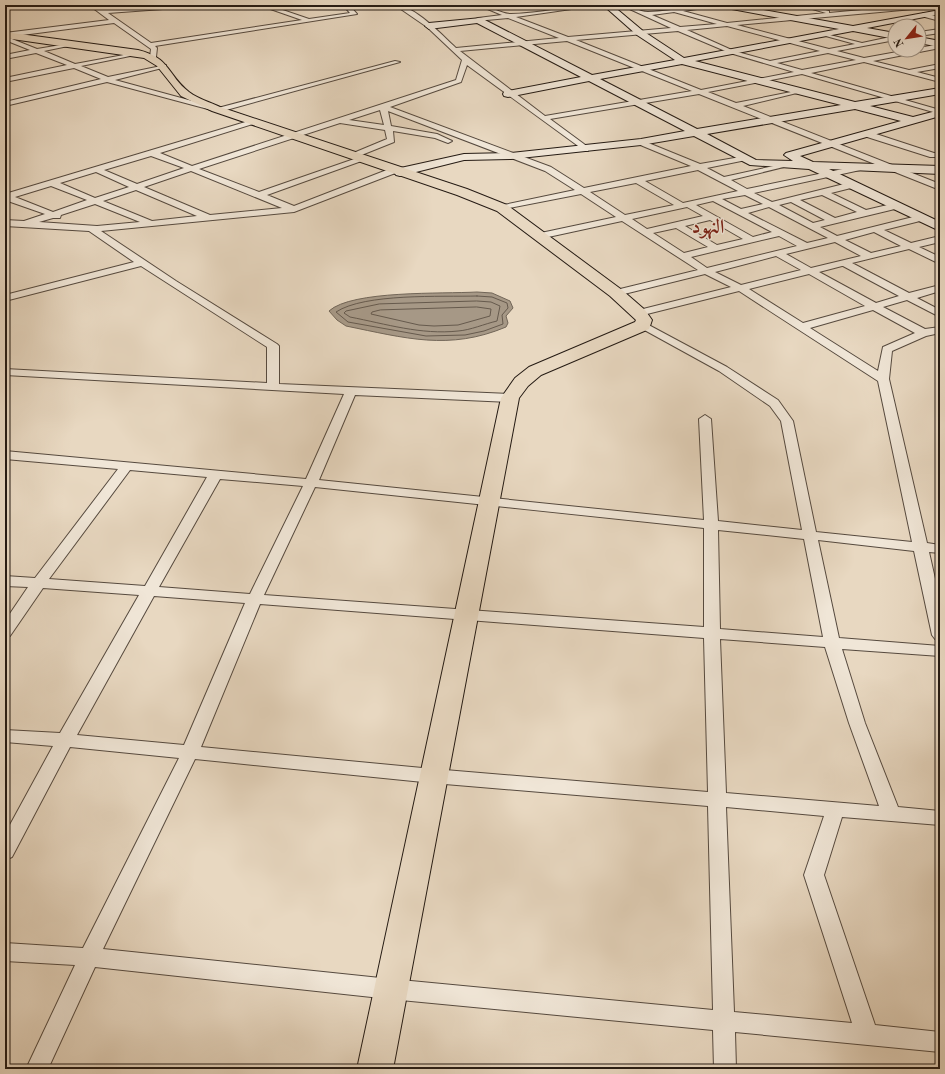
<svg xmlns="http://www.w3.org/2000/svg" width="945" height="1074" viewBox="0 0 945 1074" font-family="'Old Standard TT',Amiri,serif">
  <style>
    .water { fill: #a69886; stroke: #726658 }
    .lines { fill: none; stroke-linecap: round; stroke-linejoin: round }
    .shore { stroke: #665a4d; stroke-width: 1 }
    .street-casing { stroke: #564a3f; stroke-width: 2 }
    .secondary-casing { stroke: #251b14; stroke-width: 2 }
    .highway-casing { stroke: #251b14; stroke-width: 2 }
    .street { fill: #f0e6d7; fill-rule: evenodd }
    .secondary { fill: #f0e6d7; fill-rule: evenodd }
    .highway { fill: #e8d8c1; fill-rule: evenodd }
    .labels { text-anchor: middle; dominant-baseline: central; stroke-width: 3; stroke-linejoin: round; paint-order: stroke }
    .far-town-label { font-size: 20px; font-weight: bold; fill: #7a1f14; stroke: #f0e6d7 }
  </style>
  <rect width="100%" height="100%" fill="#e8d8c1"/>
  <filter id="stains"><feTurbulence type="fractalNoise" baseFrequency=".005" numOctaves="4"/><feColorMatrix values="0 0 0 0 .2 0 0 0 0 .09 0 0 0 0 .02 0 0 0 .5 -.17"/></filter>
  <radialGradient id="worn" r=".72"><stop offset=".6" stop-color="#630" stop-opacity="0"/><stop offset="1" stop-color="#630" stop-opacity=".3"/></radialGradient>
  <path class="water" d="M477,292L492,293L510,301L513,308L506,316L508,323L506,327C449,351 405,338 346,326L337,320L329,311C352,290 443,294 477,292Z"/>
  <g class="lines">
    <g class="shore">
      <path d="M477,296L492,297L507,303L508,308L502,315L503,324L484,331L465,335L426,336L348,322L336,312C365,293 441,297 477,296Z"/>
      <path d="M477,301L491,302L500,306L497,321C484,324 471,330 458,331C421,335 386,324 350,317L344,313L346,311L379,304Z"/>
      <path d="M477,307L491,309L490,316L458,325L434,326L419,325L371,314L372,312L380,310Z"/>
    </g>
    <g class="street-casing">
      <g id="street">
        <path d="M16,5H33L5,10V6Z"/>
        <path d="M89,5H96L103,10L193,5L190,7L108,13L151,43L302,20L259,5H268L309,19L350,13L343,5H349L357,14L155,46L157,48L156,57L153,59L150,57L151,49L114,23L7,37L37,49L73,43V45L44,51L75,64L140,52V54L81,66L108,77L166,65V67L115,80L218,108L395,61L400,62L219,112L107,82L5,106V102L101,79L74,68L5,82V78L67,65L36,53L5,59V55L30,50L5,40V33L109,20Z"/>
        <path d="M395,5C414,5 442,35 456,48L559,38L508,18L476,21V19L478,18L502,15L478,5C490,5 500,14 511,14C540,14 569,5 599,5L516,17L568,37L671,28L621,5C631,5 639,12 648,12C674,11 699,5 725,5L683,11L727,23L826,13L799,5H808L829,11V13L917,5H938L935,7L737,25L829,49L855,44L822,35V33L862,43L895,36V40L837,51L864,58L908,50H919V48L940,44V48L873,61L909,70L940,64V68L917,72L940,78V82L864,62L811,73L940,110V114L802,74L708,92L736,103L801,90V92L743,106L940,184V190L699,94L550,119L588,147V151H585L467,65L461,82L390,107L551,167L584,188L691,166L638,144L637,142L641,140L700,164L746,156V160L707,168L724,177L792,162L796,164L731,180L747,189L862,165L866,167L865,169L754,193L772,202L852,182L855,183V187L831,193L866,210L896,203L900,206L899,208L820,227L837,236L921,215L924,216V220L884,230L911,243L940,236V242L919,247L940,257V264L909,249L852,263L909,293L940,285V291L917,298L940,310V317L907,300L883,307L925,329L940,327V333L926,336L892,351L889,379L927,543L940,545V553L929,552L940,601V640L935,639L932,635L914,551L818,540L839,638L940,646V656L842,649L865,723L898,807L940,811V825L842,817L824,875L875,1025L940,1032V1052L735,1032L736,1069H714L713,1030L390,999L95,967L48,1069H26L75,965L5,961V943L83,948L179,758L70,747L12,857L5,860V834L53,746L5,742V730L60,733L139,595L43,588L10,636L5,637V621L28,587L5,586V576L35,578L118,469L5,459V451L306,479L344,394L5,375V369L267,383V347L141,266L5,301V295L134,262L89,231L5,226V220L24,221L45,214L5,200V194L252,120L259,122L160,153L192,166L456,80L462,60L427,27ZM674,12L717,24L680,27L652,15ZM727,26L820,51L770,61L734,51L687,30ZM678,31L730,53L794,72L701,90L576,40ZM567,41L692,91L545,116L460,51ZM828,53L856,60L802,70L777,63ZM380,110L384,125L349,120ZM388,111L545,171L575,190L499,206V210L581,194L616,217L536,234V238L539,239L622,221L698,270L612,291L611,293L612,295L616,296L705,274L731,287L635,311L634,313L635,315L639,316L739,291L878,381L912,542L816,532L793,421L778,400L727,367L643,322L638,325L639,327L719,371L770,406L781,421L802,530L718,521L711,419L705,415L699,419L704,520L319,480L355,395L510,402L516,398L510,394L279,384V346L277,344L176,281L101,231L294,212L398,172V168H392L294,206L267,195L367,159L360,157L259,192L199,169L340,123L385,130L387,139L351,154V158H354L394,142L393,131L435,138L448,143L452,141L437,134L391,126ZM151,156L184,168L137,184L104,170ZM698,170L738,191L683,203L645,181ZM191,171L282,208L210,215L144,187ZM96,172L129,187L95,198L60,183ZM636,183L674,205L625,215L590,192ZM51,186L87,200L53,212L15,197ZM136,190L197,216L152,221L103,201ZM745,195L763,204L741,209L722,199ZM822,195L857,212L835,218L800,200ZM713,201L772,232L753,237L696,205ZM791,202L825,220L813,223L779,205ZM95,204L140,222L97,226L39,222L53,218H60L61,215ZM687,207L703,216L647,229L632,219ZM769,207L828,238L807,243L748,213ZM710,220L743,239L717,245L685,226ZM676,228L708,247L684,253L653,233ZM874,232L901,246L871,253L845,240ZM779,236L797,246L707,268L691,257ZM835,242L861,256L811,268L786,254ZM776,256L801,270L741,285L715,272ZM842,266H843L899,296L876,303L819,272ZM809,274L865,306L803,323L749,289ZM873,310L915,333L883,347L878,371L810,328ZM130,470L207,477L145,586L49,579ZM220,479L303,486L250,594L159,587ZM315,487L704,528V627L264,595ZM718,530L804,539L823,637L720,629ZM154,596L245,603L184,745L77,735ZM260,604L704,638L708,792L433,769L201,747ZM720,639L825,647L849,723L879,806L726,793ZM195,759L433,783L708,806L713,1010L390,979L103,949ZM726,807L824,816L804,875L852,1023L734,1012Z"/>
        <path d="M747,5H762L737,10L734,8Z"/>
        <path d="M923,13L940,17V21L921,16Z"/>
        <path d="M940,29V33L919,36V32Z"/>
        <path d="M864,132H870L934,153H940V157H930L864,136Z"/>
      </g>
    </g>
    <g class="secondary-casing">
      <g id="secondary">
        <path d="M603,5H612L643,31L684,58L839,29L721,7L717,5H735L853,26L940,10V14L867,28L895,33V39L853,31L695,61L855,102L940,88V94L870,106L913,117L940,110V116L800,156L813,162L940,166V174L829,169L940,222V231L809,169L750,165L694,136L641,145L511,159L464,160L400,176L396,175L394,172L396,169L464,154L511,153L641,139L685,131L589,81L508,97L504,96L503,94L504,92L508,91L581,77L477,23L429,29L425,26L429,23L481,18L592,75L675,60L637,35ZM682,64L841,105L697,129L600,79ZM855,109L901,121L786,153L784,155L793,161L756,160L707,134Z"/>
        <path d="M919,37L940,41V47L919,43Z"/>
      </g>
    </g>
    <g class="highway-casing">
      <path id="highway" d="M5,32L138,50C171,58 167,75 189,92C198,99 210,102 220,107L467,189L507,205L622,290L645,310L652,320L649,329L541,375L528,386L519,398L393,1069H357L501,398L515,378L529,367L635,322L636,320L610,296L497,211L457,195L212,111L181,96L157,66L144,58L5,38Z"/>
    </g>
    <use href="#street" class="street"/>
    <use href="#secondary" class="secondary"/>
    <use href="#highway" class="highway"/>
  </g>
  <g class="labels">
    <g class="far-town-label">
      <text x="708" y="228">النهود</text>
    </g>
  </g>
  <rect width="945" height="1074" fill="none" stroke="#e8d8c1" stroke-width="20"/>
  <rect x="6" y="6" width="933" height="1062" fill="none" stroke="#251b14" stroke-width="2"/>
  <rect x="10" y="10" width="925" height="1054" fill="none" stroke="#251b14"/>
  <g transform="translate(907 38) rotate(240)"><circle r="19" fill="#f0e6d7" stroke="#9f9589"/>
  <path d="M0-3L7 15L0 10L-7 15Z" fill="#8f2418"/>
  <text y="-6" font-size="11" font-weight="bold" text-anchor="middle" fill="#251b14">N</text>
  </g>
  <rect width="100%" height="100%" filter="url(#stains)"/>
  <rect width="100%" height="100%" fill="url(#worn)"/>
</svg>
